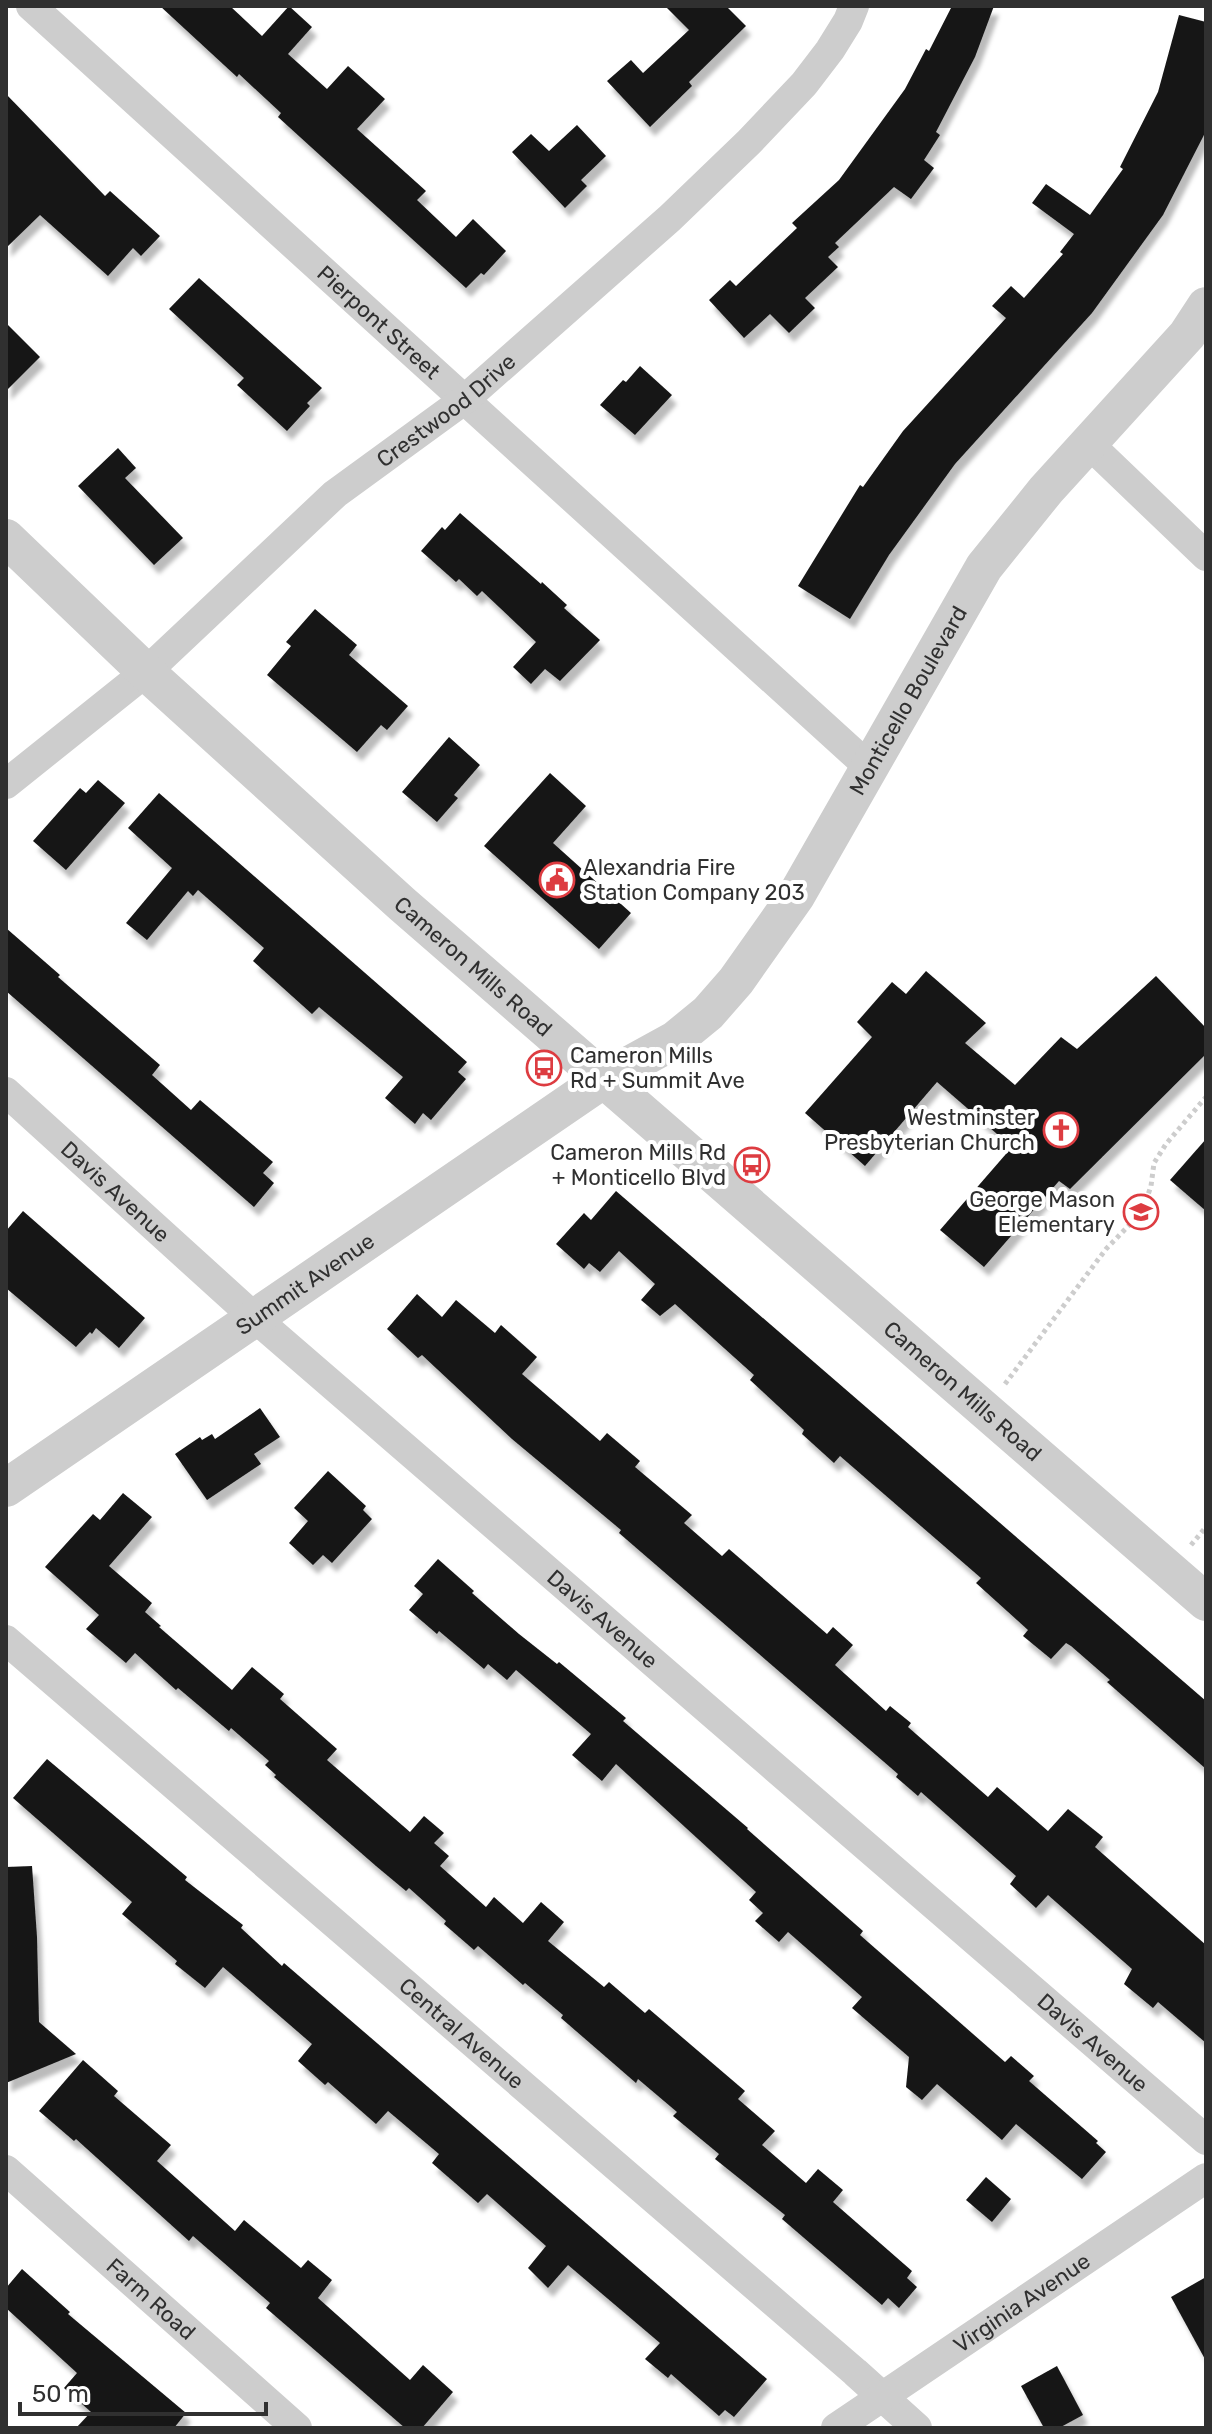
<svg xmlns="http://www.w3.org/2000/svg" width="1212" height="2434" viewBox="0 0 1212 2434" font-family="Rubik,sans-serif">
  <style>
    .building { fill: #171717; filter: url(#shadow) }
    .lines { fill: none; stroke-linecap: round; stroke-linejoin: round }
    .path { stroke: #cdcdcd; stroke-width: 5; stroke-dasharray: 4 4; stroke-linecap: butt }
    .minor { stroke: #cdcdcd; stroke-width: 30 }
    .tertiary { stroke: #cdcdcd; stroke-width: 38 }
    .labels { text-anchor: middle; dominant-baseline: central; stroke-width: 8; stroke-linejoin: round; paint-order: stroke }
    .street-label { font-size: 22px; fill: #303030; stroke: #fff }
    .poi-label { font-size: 22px; fill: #303030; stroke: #fff; text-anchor: end }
  </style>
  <defs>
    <filter id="shadow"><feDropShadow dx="5" dy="9" stdDeviation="2" flood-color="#0004"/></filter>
  </defs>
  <rect width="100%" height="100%" fill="#fff"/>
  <g class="building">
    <path d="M160,6H230L262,36L289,6L312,27L288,54L327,89L348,66L385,99L357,129L426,191L417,200L456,237L473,219L506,251L484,275L481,273L466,288L278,117L281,113L239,74L237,77Z"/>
    <path d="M665,6H726L746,26L689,82L692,86L650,127L607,81L631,60L643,73L689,30Z"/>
    <path d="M952,6H994L975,57L936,132L940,135L924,160L934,168L911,199L894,187L835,243L839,247L828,257L838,267L805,298L815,308L789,333L770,314L744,338L709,300L730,280L736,286L797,228L792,223L839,180L905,89L926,49L929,51Z"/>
    <path d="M1179,15L1206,22V131L1163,215L1092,313L955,464L889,555L850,619L798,586L860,485L863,487L903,431L1006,318L992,306L1011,286L1024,298L1063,254L1060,252L1074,234L1032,203L1046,184L1090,215L1123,169L1120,167L1158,92Z"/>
    <path d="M6,94L105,196L110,191L160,236L141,256L133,248L108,276L40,215L6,248Z"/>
    <path d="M577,125L606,156L581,180L587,186L565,208L512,152L531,134L549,151Z"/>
    <path d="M199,278L322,388L307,403L310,406L287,431L237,385L244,378L169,309Z"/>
    <path d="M6,323L40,357L6,391Z"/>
    <path d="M640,366L672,395L635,435L600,405L623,380L626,382Z"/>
    <path d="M118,448L136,468L125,478L183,538L154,565L78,486Z"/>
    <path d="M460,513L541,584L542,582L567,605L564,608L600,640L560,681L545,669L531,684L513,667L536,642L482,591L477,596L459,579L456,582L421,551L442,527L445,530Z"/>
    <path d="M315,609L357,645L349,655L408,706L387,730L381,725L357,752L267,675L291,646L286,642Z"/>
    <path d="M449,737L480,765L454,795L458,798L437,822L402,792Z"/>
    <path d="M550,773L586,806L553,843L631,913L599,949L484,846Z"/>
    <path d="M98,780L125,803L66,870L33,841L80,788L86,793Z"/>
    <path d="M159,793L467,1062L458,1072L466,1079L431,1120L423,1113L415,1124L385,1098L403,1077L319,1007L312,1014L253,961L264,948L198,890L193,896L188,891L147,940L126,923L172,868L128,828Z"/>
    <path d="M6,928L60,975L58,977L160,1065L152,1075L191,1110L200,1100L273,1162L263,1173L274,1183L254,1207L6,991Z"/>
    <path d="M926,971L986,1023L965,1043L1015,1085L1061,1037L1077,1049L1156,976L1206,1028V1054L1070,1189L1059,1181L984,1267L940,1230L1012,1147L937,1082L865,1166L805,1113L872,1037L857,1022L892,982L906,994Z"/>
    <path d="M1206,1139V1211L1170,1180Z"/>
    <path d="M616,1191L1206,1701V1769L1107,1682L1110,1680L1071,1646L1066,1643L1051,1659L1023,1636L1028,1630L976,1583L981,1578L840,1456L834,1463L802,1434L804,1430L750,1380L754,1375L675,1304L660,1316L641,1300L655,1284L619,1251L600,1272L589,1263L584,1269L556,1244L584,1213L591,1220Z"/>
    <path d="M23,1211L145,1318L119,1348L96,1328L92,1334L90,1332L76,1347L6,1288V1231Z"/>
    <path d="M417,1294L442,1317L456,1300L495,1333L501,1325L537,1357L522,1374L600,1441L607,1433L640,1461L635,1467L692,1515L684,1523L722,1556L729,1549L827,1634L833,1627L853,1645L835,1665L886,1711L890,1706L911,1723L908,1727L988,1797L997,1787L1048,1831L1068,1809L1103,1837L1095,1847L1206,1945V2043L1158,2002L1153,2008L1124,1984L1132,1969L1048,1895L1036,1908L1010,1884L1016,1876L964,1830L921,1792L918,1796L896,1777L898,1774L619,1533L621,1530L512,1439L422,1355L418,1358L387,1329Z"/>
    <path d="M260,1408L280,1437L254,1454L261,1464L207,1500L175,1454L200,1437L202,1440L212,1434L215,1439Z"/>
    <path d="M328,1471L366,1506L363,1510L372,1519L332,1563L323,1555L313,1565L289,1543L308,1521L294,1508Z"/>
    <path d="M123,1493L152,1517L109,1566L152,1603L145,1612L161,1626L159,1627L232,1690L252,1667L284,1694L280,1699L337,1749L327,1760L410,1832L424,1816L444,1833L434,1843L449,1856L440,1866L486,1907L494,1897L523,1923L541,1902L564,1922L548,1941L604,1987L609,1982L645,2013L649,2009L745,2091L738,2099L775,2131L762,2145L806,2183L818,2169L843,2190L833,2202L912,2271L907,2278L917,2287L899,2308L888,2298L882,2305L782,2219L785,2215L715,2159L719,2154L673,2116L677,2112L638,2079L636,2083L561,2018L563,2015L525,1983L523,1985L478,1946L474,1950L444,1924L446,1921L409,1888L406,1891L376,1866L274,1777L276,1775L265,1765L269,1761L231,1728L229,1731L178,1688L176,1690L135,1653L126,1663L86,1629L99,1615L45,1567L93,1514L100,1520Z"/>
    <path d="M438,1559L474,1591L472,1593L519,1634L557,1664L559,1662L626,1718L623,1721L748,1828L747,1829L863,1931L860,1935L1005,2062L1011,2056L1034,2076L1029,2081L1098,2141L1096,2143L1106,2152L1082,2179L1016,2124L1002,2140L937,2084L922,2100L906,2087L909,2057L852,2008L862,1997L788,1932L779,1942L755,1921L763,1913L749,1900L756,1892L616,1764L602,1781L572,1755L591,1734L516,1670L507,1680L488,1664L484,1669L439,1631L437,1634L409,1610L423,1594L414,1586Z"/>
    <path d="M47,1759L187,1877L185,1880L243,1925L241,1928L282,1966L284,1963L767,2379L734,2417L725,2410L719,2416L671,2374L668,2378L645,2359L660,2343L568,2265L548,2288L528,2268L546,2246L487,2194L478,2203L432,2163L439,2154L388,2111L376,2124L328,2082L325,2085L298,2061L312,2044L223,1967L205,1988L175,1964L177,1961L122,1914L132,1902L13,1798Z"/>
    <path d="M32,1866L37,1937L39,2022L76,2054L6,2083V1867Z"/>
    <path d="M83,2060L118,2091L114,2096L171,2145L157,2161L235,2231L244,2220L301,2268L308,2260L332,2280L318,2298L410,2380L423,2365L453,2392L422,2428H405L266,2308L270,2303L193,2236L189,2241L76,2139L74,2141L39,2111Z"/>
    <path d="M986,2177L1011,2199L992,2222L966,2200Z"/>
    <path d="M22,2269L70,2312L68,2314L186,2413L174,2428H76L91,2412L64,2388L77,2373L6,2308V2288Z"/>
    <path d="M1206,2277V2361L1171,2297Z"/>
    <path d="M1057,2366L1083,2415L1059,2428H1044L1021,2386Z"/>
  </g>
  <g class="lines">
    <g class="path">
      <path d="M1005,1384L1106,1249L1142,1212L1151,1186L1154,1163L1166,1144L1206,1097"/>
      <path d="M1191,1545L1206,1527"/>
    </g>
    <g class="minor">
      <path id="s1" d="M31,6L869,767"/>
      <path d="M1087,442L1206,556"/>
      <path id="s2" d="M6,784L146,672L335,494L464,400L670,218L749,142L804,84L830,50L848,21L854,6"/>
      <path id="s3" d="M6,1092L256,1319L1206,2140"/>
      <path id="s4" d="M6,1640L855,2372L917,2428"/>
      <path id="s5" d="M6,2170L297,2428"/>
      <path id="s6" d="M836,2428L1206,2178"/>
    </g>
    <g class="tertiary">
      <path id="s7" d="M6,538L146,672L402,904L1206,1602"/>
      <path id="s8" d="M6,1488L604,1079L675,1040L708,1013L736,981L796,896L984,567L1046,490L1187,335L1206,306"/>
    </g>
  </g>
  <defs>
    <g id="civic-ring" transform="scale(1.8)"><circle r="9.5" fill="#fff" stroke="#dd3c41" stroke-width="1.5"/><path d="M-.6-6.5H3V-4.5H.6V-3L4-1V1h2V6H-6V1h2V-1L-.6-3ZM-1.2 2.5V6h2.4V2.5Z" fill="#dd3c41"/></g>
    <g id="bus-ring" transform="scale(1.8)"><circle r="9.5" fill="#fff" stroke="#dd3c41" stroke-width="1.5"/><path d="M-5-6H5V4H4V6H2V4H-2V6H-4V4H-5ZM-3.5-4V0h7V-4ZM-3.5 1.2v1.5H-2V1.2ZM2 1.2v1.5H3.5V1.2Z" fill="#dd3c41"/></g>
    <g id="church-ring" transform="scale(1.8)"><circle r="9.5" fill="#fff" stroke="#dd3c41" stroke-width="1.5"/><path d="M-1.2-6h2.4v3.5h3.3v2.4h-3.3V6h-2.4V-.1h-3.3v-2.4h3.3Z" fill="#dd3c41"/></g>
    <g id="school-ring" transform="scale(1.8)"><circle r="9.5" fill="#fff" stroke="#dd3c41" stroke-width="1.5"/><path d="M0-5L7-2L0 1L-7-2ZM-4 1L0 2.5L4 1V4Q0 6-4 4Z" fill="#dd3c41"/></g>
  </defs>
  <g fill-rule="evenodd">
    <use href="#civic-ring" x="557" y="880"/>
    <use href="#bus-ring" x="544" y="1068"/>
    <use href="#church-ring" x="1061" y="1130"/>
    <use href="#bus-ring" x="752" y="1165"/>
    <use href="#school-ring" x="1141" y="1212"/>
  </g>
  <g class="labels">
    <g class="street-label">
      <text stroke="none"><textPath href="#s1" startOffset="470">Pierpont Street</textPath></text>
      <text stroke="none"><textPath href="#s2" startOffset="578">Crestwood Drive</textPath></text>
      <text stroke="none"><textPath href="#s8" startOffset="1220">Monticello Boulevard</textPath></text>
      <text stroke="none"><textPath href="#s7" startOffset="634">Cameron Mills Road</textPath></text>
      <text stroke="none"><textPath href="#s3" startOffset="148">Davis Avenue</textPath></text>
      <text stroke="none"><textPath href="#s8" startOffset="362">Summit Avenue</textPath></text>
      <text stroke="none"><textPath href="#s7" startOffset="1282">Cameron Mills Road</textPath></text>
      <text stroke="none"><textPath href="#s3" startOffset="796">Davis Avenue</textPath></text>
      <text stroke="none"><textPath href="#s4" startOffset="602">Central Avenue</textPath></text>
      <text stroke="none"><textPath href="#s3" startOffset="1444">Davis Avenue</textPath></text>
      <text stroke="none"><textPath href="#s5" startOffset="194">Farm Road</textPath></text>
      <text stroke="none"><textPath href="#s6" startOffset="224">Virginia Avenue</textPath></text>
    </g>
    <g class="poi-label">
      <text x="583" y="867" text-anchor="start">Alexandria Fire<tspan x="583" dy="25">Station Company 203</tspan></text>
      <text x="570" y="1055" text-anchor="start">Cameron Mills<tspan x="570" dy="25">Rd + Summit Ave</tspan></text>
      <text x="1035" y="1117">Westminster<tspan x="1035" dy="25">Presbyterian Church</tspan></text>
      <text x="726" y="1152">Cameron Mills Rd<tspan x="726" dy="25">+ Monticello Blvd</tspan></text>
      <text x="1115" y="1199">George Mason<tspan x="1115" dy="25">Elementary</tspan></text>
    </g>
  </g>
  <rect width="1212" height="2434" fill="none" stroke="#303030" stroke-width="16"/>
  <path d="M20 2402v12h246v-12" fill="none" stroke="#303030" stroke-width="4"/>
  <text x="32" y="2402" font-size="24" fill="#303030" stroke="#ffffff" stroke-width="6" paint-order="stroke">50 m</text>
</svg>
